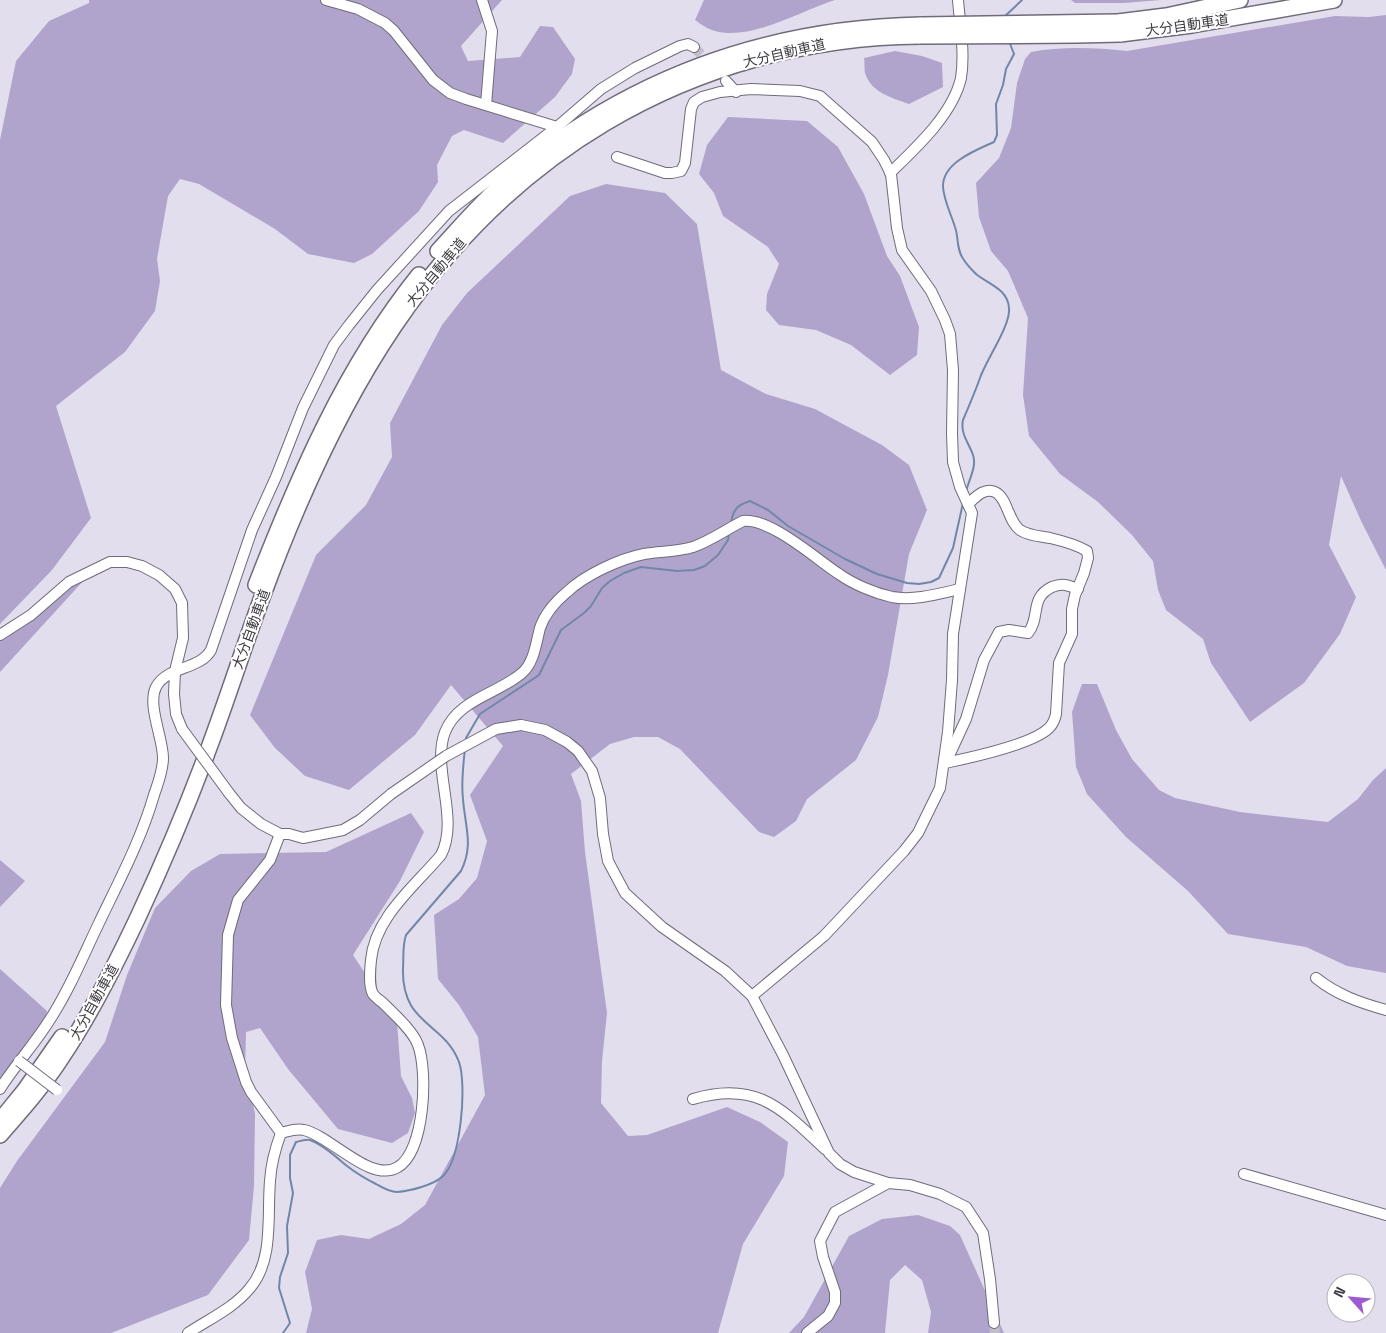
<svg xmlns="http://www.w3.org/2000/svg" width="1386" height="1333" viewBox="0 0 1386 1333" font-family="'Space Grotesk','Noto Sans JP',sans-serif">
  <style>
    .forest { fill: #b1a4cc }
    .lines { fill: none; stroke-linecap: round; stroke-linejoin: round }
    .stream { stroke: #7187aa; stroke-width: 2 }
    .minor-tunnel { stroke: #c2becc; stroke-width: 10; stroke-dasharray: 10 5; stroke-linecap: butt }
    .minor-casing { stroke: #6f6b79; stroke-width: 12 }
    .highway-casing { stroke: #6f6b79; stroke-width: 18 }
    .minor { stroke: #fff; stroke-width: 10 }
    .highway { stroke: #fff; stroke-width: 15 }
    .minor-bridge-casing { stroke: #6f6b79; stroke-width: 12; stroke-linecap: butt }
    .highway-bridge-casing { stroke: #6f6b79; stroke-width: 18; stroke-linecap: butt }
    .minor-bridge { stroke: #fff; stroke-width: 10 }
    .highway-bridge { stroke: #fff; stroke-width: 15 }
    .labels { text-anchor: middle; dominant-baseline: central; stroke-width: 4; stroke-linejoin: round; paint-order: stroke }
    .street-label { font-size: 14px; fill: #3e3c42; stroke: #fff }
  </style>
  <rect width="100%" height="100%" fill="#e3deee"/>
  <g class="forest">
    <path d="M89,0H502L461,46L468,61L520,57L540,26L553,27L575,59L572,74L555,97L503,143L464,130L452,136L437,165L438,182L419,211L372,254L354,263L308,254L275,229L199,184L180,179L168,196L157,259L160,281L155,311L125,352L56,406L91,518L52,570L0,624V140L16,61L49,21L89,3Z"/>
    <path d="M704,0H835C800,11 752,41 715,31C707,29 701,24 695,20Z"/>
    <path d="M1071,0H1161L1124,3H1075Z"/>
    <path d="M1386,15V570L1362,523L1341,476L1329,545L1356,597L1340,634L1304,683L1250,722L1211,663L1203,639L1166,610L1158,590L1153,561L1132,535L1098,502L1060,474L1029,436L1023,395L1028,318L1008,271L991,251L979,217L976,183L999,158L1011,128L1017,83L1025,59L1031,52C1063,46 1096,48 1127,51L1335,16L1369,17Z"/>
    <path d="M895,51L922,56L942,63L943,87L909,104C893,98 871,93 865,73C864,69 865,63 864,58Z"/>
    <path d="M728,117L807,121L838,147L864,194L887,256L900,276L919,327L917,355L890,375L851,345L816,330L779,325L766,310L767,294L779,264L768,247L723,216L714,193L699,174L707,145Z"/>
    <path d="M606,184L665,193L697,224L721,370L766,394L815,409L882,445L909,465L927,510L909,554L888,675L878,717L856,760L807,799L796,821L774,837L759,832L680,749L658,737H634L610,744L571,774L581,801L585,852L607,1013L602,1061L601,1103L628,1136L647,1135L727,1107L760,1122L788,1142L784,1176L743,1244L718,1333H306L312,1309L305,1272L317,1240L341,1235L369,1239L401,1224L425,1205L485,1095L478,1037L459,1005L438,979L434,915L459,899L477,878L487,841L470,795L503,746L451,685L415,735L349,790L305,776L275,748L250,715L316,555L366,505L392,457L390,423L442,325L467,293L570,196Z"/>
    <path d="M82,578L85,579L0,672V639L35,616Z"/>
    <path d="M1082,684H1097L1116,730L1132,759L1159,790L1175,798L1240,812L1328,822L1358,799L1373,780L1386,768V973L1347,966L1306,947L1228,934L1188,891L1126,837L1087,794L1076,767L1072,712Z"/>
    <path d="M411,813L424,832L400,881L353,955L397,1022L401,1076L412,1098L415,1113L408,1133L392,1143L338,1129L288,1069L260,1028L246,1032L245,1069L255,1114L254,1186L249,1240L208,1295L111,1333H0V1188L17,1161L105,1042L127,975L155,908L191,871L220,854L326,852Z"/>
    <path d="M0,860L25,881L0,907Z"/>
    <path d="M0,969L47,1011L46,1018L0,1086Z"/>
    <path d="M918,1215L950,1226L960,1235L1004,1333H928L931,1312L922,1280L905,1265L890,1280L885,1333H789L804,1317L849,1236L882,1219Z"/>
  </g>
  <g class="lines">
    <g class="stream">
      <path d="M1002,19L1022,0"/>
      <path d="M966,491C969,480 977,466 973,455C969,443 960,434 963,420C969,406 975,392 980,378C986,360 1011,325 1009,308C1008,289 988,284 976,274C972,270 967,265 964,260C956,250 959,238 955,227C951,214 944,201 943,187C942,163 976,150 994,142L997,135L996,104L1003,85L1006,69L1014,54L1009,41"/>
      <path d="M731,523C733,510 737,505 750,501L768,510L788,526L845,559L877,574L907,583L919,584L931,582L939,578L953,548L963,503"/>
      <path d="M466,742V738L480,714L539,675L561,630L584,613L591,606L602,588L610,581L624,573L641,567L677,571L694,570L705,566L718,555L728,540L729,533"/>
      <path d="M283,1333L290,1323L279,1288L280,1277L288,1253L287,1226L293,1193L290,1178V1155L296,1142C300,1141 305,1139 310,1140C324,1145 336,1157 347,1166C356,1173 366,1179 376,1184C383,1188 389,1192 397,1192C410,1191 434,1185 443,1176C461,1159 467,1085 459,1062C444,1022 401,1025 403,968C404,955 402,948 406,935L461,871C474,845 465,827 463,799C461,783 463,766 465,749"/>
    </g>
    <g class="minor-tunnel">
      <path d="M694,47L712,66"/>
      <path d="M994,1323L995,1333"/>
    </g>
    <g class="minor-casing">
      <g id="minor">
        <path d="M326,0L358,9L385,23L394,31L433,80L450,93L466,99L557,127"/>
        <path d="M482,0L492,31L486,105"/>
        <path d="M726,81L736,92"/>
        <path d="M617,157L665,173H672L681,171L685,163L691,109L694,102L702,97L720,92L751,89L800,91L820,96L872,142L884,160L891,174L897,228L902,250L931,291L945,320L950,334L953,370L952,433L953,462L960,487L972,513L953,634L952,680L948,732L940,788L918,833L904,851L824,936L752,996"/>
        <path d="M890,173C916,148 953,114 961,78C965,53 960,25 958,0"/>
        <path d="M0,635L31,615L69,582L110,562H127L142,566L159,575L175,589L182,603L183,638L175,671L174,694L176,714L182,729"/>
        <path d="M521,725L545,730L567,742L578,751L592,771L600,798L603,834L608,861L625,893L662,927L725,971L752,996L783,1055L829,1153L840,1164L854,1172L888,1183L910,1185L940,1194L966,1207L983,1233L990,1279L994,1323"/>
        <path d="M948,758L966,719L984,660L999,632L1009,630L1028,633C1041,617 1029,598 1052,587C1062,583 1068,585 1078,589"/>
        <path d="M945,763C969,758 1033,744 1049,728C1053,724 1055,719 1056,714L1059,663L1072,634V609L1075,595L1084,573L1088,558L1087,551C1075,544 1063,541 1050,538C1040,536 1029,536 1020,530C1008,521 1007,497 995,492C984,487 975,498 968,504"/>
        <path d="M229,793L241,808L261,824L280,834H289L303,838L343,830L360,820L391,794"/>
        <path d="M280,834L270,860L238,900L228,935L226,1005L232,1038L246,1082L251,1092L281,1133"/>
        <path d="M1316,978C1337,995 1361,1003 1386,1010"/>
        <path d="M0,1089C15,1065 34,1045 49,1021C69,991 83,956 99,923C119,881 141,840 154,795C158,783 163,771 163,758C163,738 147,705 156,687C167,666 200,670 211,650L252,530L276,477L303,408L334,345L349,325L377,290L449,211L557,127L601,89L635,68L680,46L688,44L694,47"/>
        <path d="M693,1099C757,1080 782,1109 825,1149"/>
        <path d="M1244,1174L1386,1215"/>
        <path d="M188,1333C209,1319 234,1308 250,1288C274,1260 267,1216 270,1181C271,1164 275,1149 281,1133C289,1131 296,1128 304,1130C331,1136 371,1184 398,1167C425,1151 428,1071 418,1045C413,1031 395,1015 384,1004C381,1001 376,998 373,994C369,987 370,969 371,960C375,917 415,886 441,855C460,818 431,769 445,732C458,699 498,694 522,673C534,663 536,643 540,628C545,613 555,602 567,592C585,575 619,559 644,554C660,551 677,552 693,547C710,541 727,529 743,521C771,518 816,559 839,574C853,584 874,593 892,597C914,601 938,594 960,589"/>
        <path d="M807,1333L828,1316L835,1303V1292L823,1257L820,1241L835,1212L888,1183"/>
      </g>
    </g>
    <g class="highway-casing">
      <g id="highway">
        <path d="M1118,22L1166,16L1240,0"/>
        <path d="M1120,34L1192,25L1334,0"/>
        <path d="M438,251C461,226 483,200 509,178C628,78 766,28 921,25"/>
        <path d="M256,585C299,475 345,367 419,275"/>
        <path d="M3,1117L25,1090L62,1037"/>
        <path d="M0,1135C22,1110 44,1085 62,1057C92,1012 116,964 139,915C165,859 189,802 210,745C229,694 245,643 264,592C334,403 427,229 605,123C701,66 809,37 920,36"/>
      </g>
    </g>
    <use href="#minor" class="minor"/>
    <use href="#highway" class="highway"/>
    <g class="minor-bridge-casing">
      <g id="minor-bridge">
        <path d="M182,729L229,793"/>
        <path d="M391,794L446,756L496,729L521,725"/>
        <path d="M19,1061L57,1090"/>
      </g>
    </g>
    <g class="highway-bridge-casing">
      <g id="highway-bridge">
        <path d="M921,25L1118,22"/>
        <path d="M920,36L1077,35L1120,34"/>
      </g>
    </g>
    <use href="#minor-bridge" class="minor-bridge"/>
    <use href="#highway-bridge" class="highway-bridge"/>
  </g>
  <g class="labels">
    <g class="street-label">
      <text transform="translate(1187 25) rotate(-8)">大分自動車道</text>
      <text transform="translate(784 53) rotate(-13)">大分自動車道</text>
      <text transform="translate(436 272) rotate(-50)">大分自動車道</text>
      <text transform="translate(251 629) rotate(-70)">大分自動車道</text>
      <text transform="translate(94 1002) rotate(-61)">大分自動車道</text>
    </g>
  </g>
  <g transform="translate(1351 1298) rotate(297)"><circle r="24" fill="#ffffff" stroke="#b2b1b3"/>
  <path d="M0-4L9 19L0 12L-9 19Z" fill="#9f5acf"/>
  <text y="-8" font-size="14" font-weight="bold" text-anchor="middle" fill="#3e3c42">N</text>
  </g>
</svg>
